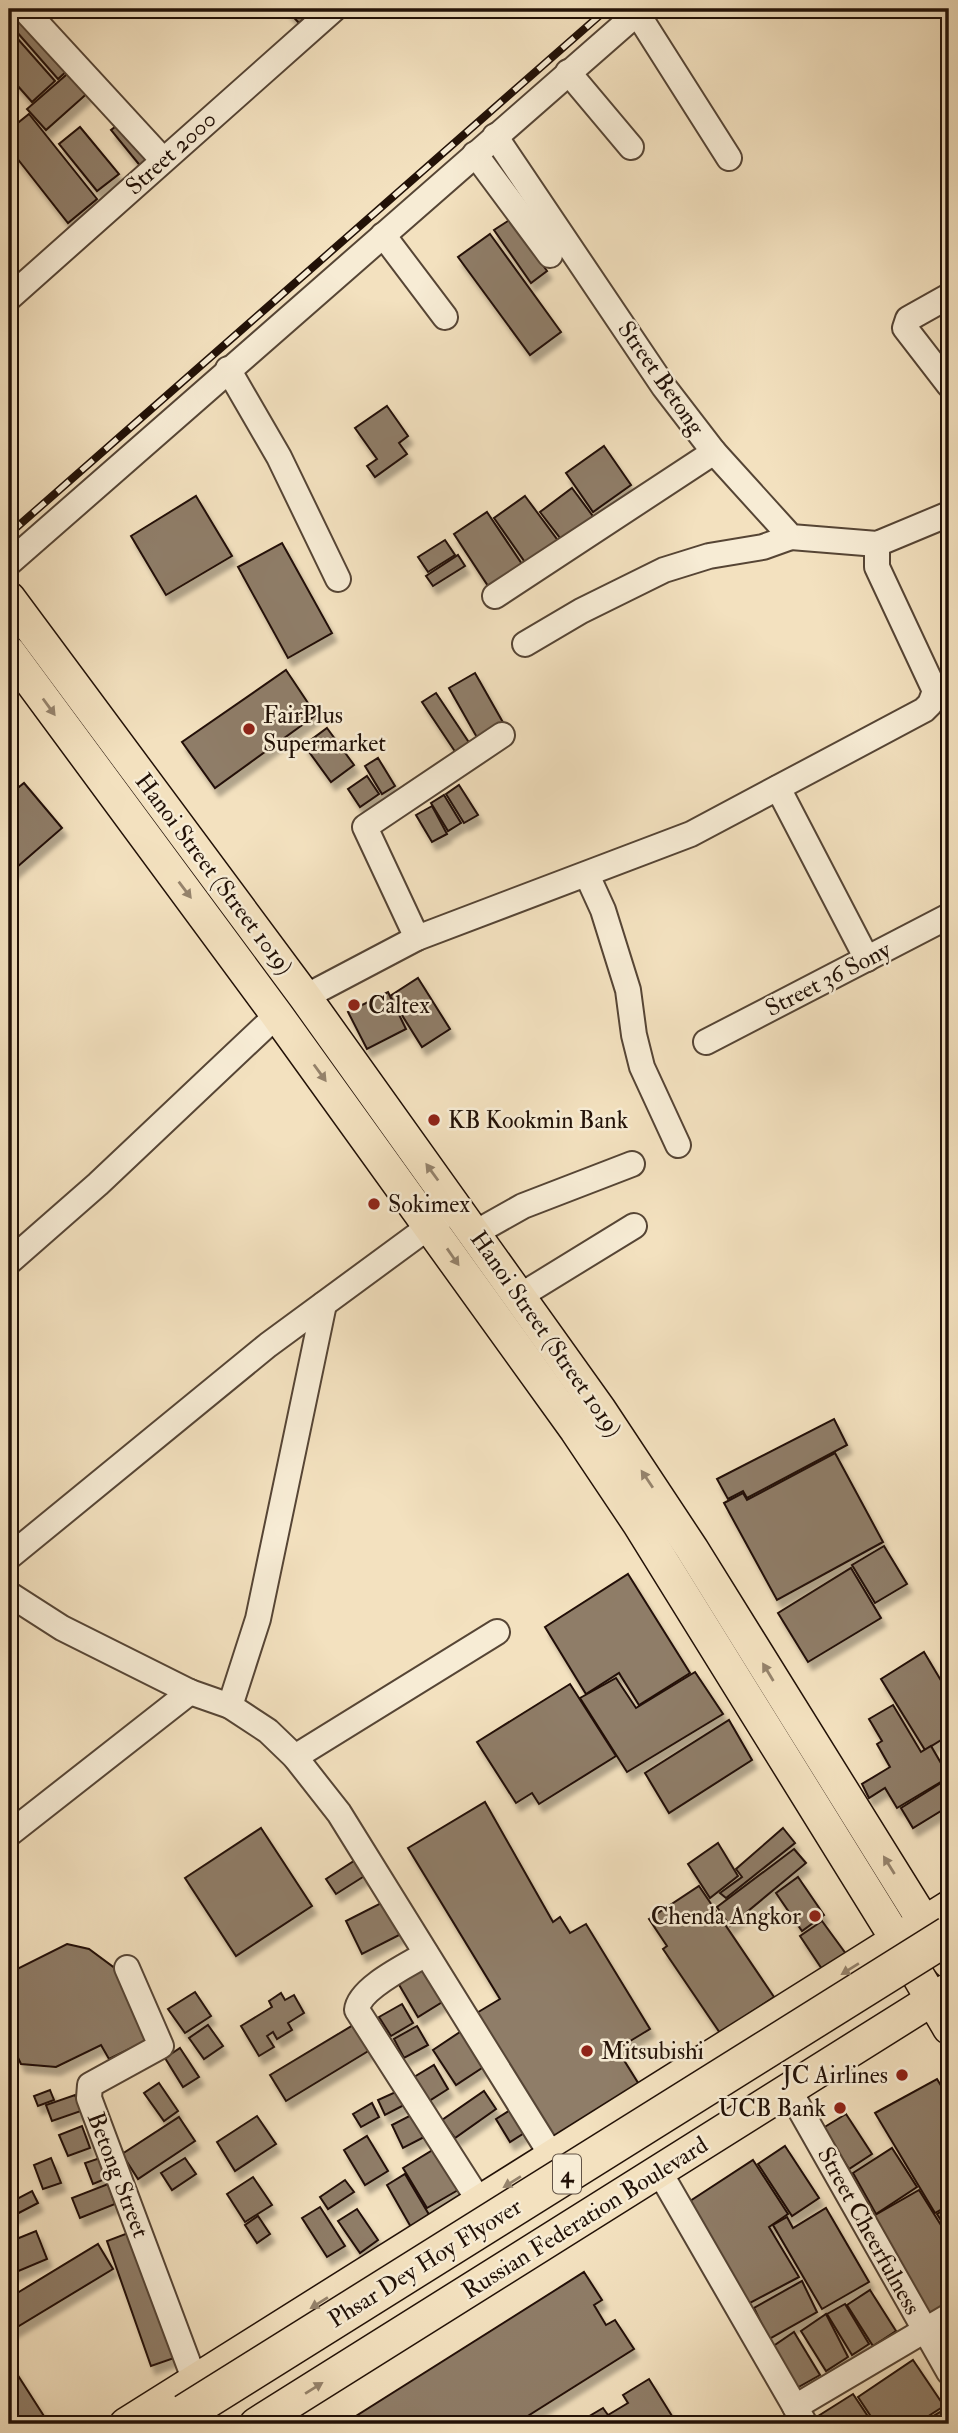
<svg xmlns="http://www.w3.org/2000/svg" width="958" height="2433" viewBox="0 0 958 2433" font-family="'IM FELL Double Pica',serif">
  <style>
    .building { fill: #8f7d67; stroke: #221107; stroke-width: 2; filter: url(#shadow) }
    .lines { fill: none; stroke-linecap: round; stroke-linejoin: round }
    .minor-casing { stroke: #564535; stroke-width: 28 }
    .major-casing { stroke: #221107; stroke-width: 35 }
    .minor { stroke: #f7ecd5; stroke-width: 24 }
    .major { stroke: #f3e1bf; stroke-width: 32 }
    .rail-casing { stroke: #221107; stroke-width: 8 }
    .rail { stroke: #f7ecd5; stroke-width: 5; stroke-dasharray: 16; stroke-linecap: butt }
    .highway-bridge-casing { stroke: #221107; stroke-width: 40; stroke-linecap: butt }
    .highway-bridge { stroke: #f3e1bf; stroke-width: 37 }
    .oneway { fill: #95836c }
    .poi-dot { fill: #8f2418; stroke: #f7ecd5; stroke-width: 2.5 }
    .labels { text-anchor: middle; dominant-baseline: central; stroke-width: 5; stroke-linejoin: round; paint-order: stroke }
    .shield { fill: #f7ecd5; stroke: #625345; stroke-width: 2 }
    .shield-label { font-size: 23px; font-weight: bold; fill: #221107 }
    .street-label { font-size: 24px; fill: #221107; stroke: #f7ecd5 }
    .poi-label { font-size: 24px; fill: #221107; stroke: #f7ecd5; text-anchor: start }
  </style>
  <defs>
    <filter id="shadow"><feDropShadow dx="4.5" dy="8" stdDeviation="2" flood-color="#0004"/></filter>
  </defs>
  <rect width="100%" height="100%" fill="#f3e1bf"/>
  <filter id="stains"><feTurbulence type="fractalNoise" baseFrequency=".00286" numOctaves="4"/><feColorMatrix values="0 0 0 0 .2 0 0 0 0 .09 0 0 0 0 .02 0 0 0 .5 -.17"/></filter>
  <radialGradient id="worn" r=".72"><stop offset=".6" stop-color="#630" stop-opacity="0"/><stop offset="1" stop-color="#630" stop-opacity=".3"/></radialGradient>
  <g class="building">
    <path d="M9,9H18L70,68L58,79L9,23Z"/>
    <path d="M286,9H315L299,23Z"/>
    <path d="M9,29L55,81L32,102L9,76Z"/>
    <path d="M73,69L91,90L46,130L27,109Z"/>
    <path d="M29,114L97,199L68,223L9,148V130Z"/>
    <path d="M123,121L153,159L142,168L111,130Z"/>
    <path d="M80,127L119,174L97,191L59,144Z"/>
    <path d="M511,219L547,271L531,283L494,230Z"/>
    <path d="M490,234L561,332L530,355L458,257Z"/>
    <path d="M387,406L408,436L399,443L407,454L375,477L367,466L377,459L355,428Z"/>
    <path d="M604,446L631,485L593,512L566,473Z"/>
    <path d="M572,488L595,519L564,543L540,512Z"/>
    <path d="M196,496L232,556L166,595L131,536Z"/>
    <path d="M525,496L559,542L527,565L494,518Z"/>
    <path d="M487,512L526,570L492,592L454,534Z"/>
    <path d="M445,540L455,555L428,572L418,557Z"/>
    <path d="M282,543L332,633L288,658L238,567Z"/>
    <path d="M458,555L465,566L433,586L426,576Z"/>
    <path d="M286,670L316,715L215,788L182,742Z"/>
    <path d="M475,673L505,726L479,741L449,688Z"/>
    <path d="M436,693L472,747L458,756L422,702Z"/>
    <path d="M327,728L354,765L331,782L304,745Z"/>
    <path d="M378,758L395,786L382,794L365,766Z"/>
    <path d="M367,776L379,794L360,807L348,789Z"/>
    <path d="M24,783L62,828L9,874V795Z"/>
    <path d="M459,785L478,815L464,823L446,794Z"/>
    <path d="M444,795L461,823L448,831L431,803Z"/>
    <path d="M432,806L447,834L432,842L416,815Z"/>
    <path d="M418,978L450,1029L422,1047L390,996Z"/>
    <path d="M388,992L406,1029L367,1049L348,1012Z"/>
    <path d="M834,1419L847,1445L747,1498L743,1491L728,1499L717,1479Z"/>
    <path d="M835,1453L883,1542L777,1600L724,1503L743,1493L747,1500Z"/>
    <path d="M884,1546L907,1584L875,1603L852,1565Z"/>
    <path d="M851,1568L881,1618L808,1662L778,1613Z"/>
    <path d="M628,1574L690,1673L639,1705L619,1673L586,1694L545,1627Z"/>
    <path d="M924,1652L949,1694V1735L925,1750L881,1679Z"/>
    <path d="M695,1672L723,1714L627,1772L580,1698L616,1678L636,1708Z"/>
    <path d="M570,1684L616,1756L539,1804L532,1793L516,1803L477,1742Z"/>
    <path d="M893,1705L921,1752L931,1746L949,1777L897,1808L885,1788L869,1798L862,1784L890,1767L877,1744L882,1741L869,1719Z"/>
    <path d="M729,1720L752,1760L669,1813L645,1773Z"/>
    <path d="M949,1778V1806L913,1828L901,1808Z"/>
    <path d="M485,1802L553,1922L560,1917L570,1933L586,1924L650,2029L617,2049L645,2094L556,2148L475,2014L500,1999L408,1848Z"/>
    <path d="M261,1828L312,1906L236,1956L185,1878Z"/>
    <path d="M783,1828L795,1843L726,1898L720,1893L742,1877L736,1869Z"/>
    <path d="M718,1843L738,1876L710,1898L688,1864Z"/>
    <path d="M794,1849L806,1863L730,1926L717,1907Z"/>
    <path d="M357,1859L366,1875L336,1894L326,1879Z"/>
    <path d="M798,1877L824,1915L802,1931L776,1893Z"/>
    <path d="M699,1886L774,1997L720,2033L663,1949L667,1946L649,1919Z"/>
    <path d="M389,1899L405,1932L362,1954L346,1921Z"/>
    <path d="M822,1921L849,1958L826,1975L800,1936Z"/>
    <path d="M67,1944L89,1949L120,1972L152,2038L109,2059L101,2045L56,2067L21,2064L9,2039V1973Z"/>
    <path d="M431,1962L452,1996L418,2017L398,1983Z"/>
    <path d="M195,1992L211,2016L185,2033L168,2009Z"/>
    <path d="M281,1993L285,2000L294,1995L304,2013L288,2023L292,2030L277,2039L273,2032L267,2036L274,2047L259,2056L241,2026L272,2007L269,2001Z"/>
    <path d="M402,2004L413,2023L391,2036L379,2017Z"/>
    <path d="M355,2024L370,2050L286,2101L270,2075Z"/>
    <path d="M208,2025L223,2046L204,2059L189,2038Z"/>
    <path d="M417,2026L428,2045L404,2058L394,2039Z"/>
    <path d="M463,2030L485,2066L456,2085L433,2050Z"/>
    <path d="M180,2048L199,2077L183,2087L165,2058Z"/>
    <path d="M434,2065L448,2089L429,2101L414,2077Z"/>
    <path d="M937,2079L949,2099V2205L935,2213L875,2113Z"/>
    <path d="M159,2083L178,2111L164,2121L144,2093Z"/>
    <path d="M50,2090L54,2100L38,2106L34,2096Z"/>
    <path d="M400,2090L406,2104L385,2115L378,2100Z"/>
    <path d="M484,2091L496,2109L455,2138L442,2120Z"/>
    <path d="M75,2095L81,2111L52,2121L46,2105Z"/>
    <path d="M372,2103L379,2117L361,2127L353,2114Z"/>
    <path d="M515,2107L529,2130L510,2142L496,2119Z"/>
    <path d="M419,2111L430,2134L403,2148L392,2125Z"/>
    <path d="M846,2114L872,2154L849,2169L823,2128Z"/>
    <path d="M257,2116L276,2144L235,2171L217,2142Z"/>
    <path d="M179,2117L195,2141L138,2179L122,2154Z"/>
    <path d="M82,2126L90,2148L68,2156L59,2135Z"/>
    <path d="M367,2136L388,2171L365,2185L344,2150Z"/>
    <path d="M441,2145L465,2186L427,2208L403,2168Z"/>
    <path d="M785,2146L819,2198L792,2216L758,2164Z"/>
    <path d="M892,2148L917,2187L876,2214L853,2173Z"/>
    <path d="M103,2157L110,2177L93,2184L85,2163Z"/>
    <path d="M51,2158L61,2183L43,2189L34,2165Z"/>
    <path d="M185,2158L196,2174L172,2190L161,2173Z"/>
    <path d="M753,2160L788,2214L769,2227L799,2277L748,2304L687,2203Z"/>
    <path d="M405,2174L431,2218L412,2229L387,2185Z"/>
    <path d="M253,2177L272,2205L245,2222L227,2194Z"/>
    <path d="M345,2180L354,2192L328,2209L320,2197Z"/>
    <path d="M108,2184L115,2204L80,2218L72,2198Z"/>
    <path d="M919,2190L949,2238V2304L931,2315L870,2218Z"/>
    <path d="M32,2191L38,2203L9,2218V2203Z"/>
    <path d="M320,2207L345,2246L327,2257L302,2218Z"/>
    <path d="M949,2207V2233L937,2214Z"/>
    <path d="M826,2208L869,2282L822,2309L773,2225L787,2217L793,2228Z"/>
    <path d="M357,2209L378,2240L360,2253L338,2221Z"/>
    <path d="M258,2216L270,2234L257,2243L245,2225Z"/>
    <path d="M136,2230L180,2356L151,2366L107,2241Z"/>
    <path d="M36,2231L47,2259L9,2275V2242Z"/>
    <path d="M98,2244L113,2269L9,2332V2298Z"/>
    <path d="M584,2272L602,2300L594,2305L606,2325L615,2320L634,2349L515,2424H362L356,2416Z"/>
    <path d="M802,2281L817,2312L769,2339L754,2308Z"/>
    <path d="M870,2290L896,2331L873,2346L847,2305Z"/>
    <path d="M845,2304L869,2344L852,2355L827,2314Z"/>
    <path d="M826,2314L848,2357L826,2371L801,2331Z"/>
    <path d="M794,2332L820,2375L795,2389L769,2349Z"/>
    <path d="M913,2360L944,2406L916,2424H876L858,2397Z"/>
    <path d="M10,2363L49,2424H14L9,2417Z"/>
    <path d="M649,2379L677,2424H576L603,2408L608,2415L628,2403L623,2395Z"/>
    <path d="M853,2394L873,2424H819L815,2418Z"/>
    <path d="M942,2411L949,2424H920Z"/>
  </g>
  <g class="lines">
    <g class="minor-casing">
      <g id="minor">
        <path d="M24,9L163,160"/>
        <path d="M637,13L729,158"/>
        <path d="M568,72L631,147"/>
        <path d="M495,136L664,387L714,452L791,537L877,544L949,514"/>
        <path d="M475,154L550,255"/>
        <path d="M383,235L445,317"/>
        <path d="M949,296L908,319L905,328L949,385"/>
        <path d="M9,298L334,9"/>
        <path d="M228,369L279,457L338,579"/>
        <path d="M9,563L642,9"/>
        <path d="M495,596L714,452"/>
        <path d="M525,644L581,611L664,570L709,556L763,547L791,537"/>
        <path d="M778,788L867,959"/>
        <path d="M587,875L603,910L628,990L634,1035L642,1067L678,1145"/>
        <path d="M417,938L365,827L502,735"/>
        <path d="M305,997L417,938L691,834L924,710L930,704L935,691L877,567V544"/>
        <path d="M706,1042L949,916"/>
        <path d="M475,1233L523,1206L632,1164"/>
        <path d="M9,1262L98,1184L277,1015"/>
        <path d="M520,1296L634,1226"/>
        <path d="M9,1557L268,1345L457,1206"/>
        <path d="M9,1594L62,1628L190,1692L230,1706L268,1731L295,1757L339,1813L552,2156"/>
        <path d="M230,1706L258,1619L324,1304"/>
        <path d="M295,1757L497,1632"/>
        <path d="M9,1834L190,1692"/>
        <path d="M426,1954C408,1965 359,1988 357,2010L480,2202"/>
        <path d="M127,1968L161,2046L90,2085L89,2098L195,2381"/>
        <path d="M789,2090L949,2372"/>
        <path d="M659,2171L805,2424"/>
        <path d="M795,2407L949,2316"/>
      </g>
    </g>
    <g class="major-casing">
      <g id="major">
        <path d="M9,598L305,997L600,1410L692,1549L949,1962"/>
        <path d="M9,652L277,1015L576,1430L639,1524L897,1940L949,2028"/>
        <path d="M126,2424L949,1907"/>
        <path d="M256,2424L949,1989"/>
      </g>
    </g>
    <use href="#minor" class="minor"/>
    <use href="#major" class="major"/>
    <g class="rail-casing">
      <path id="rail" d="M9,534L607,9"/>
    </g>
    <use href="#rail" class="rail"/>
    <g class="highway-bridge-casing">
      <path id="highway-bridge" d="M185,2413L949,1935"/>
    </g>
    <use href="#highway-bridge" class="highway-bridge"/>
  </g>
  <defs><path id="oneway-solid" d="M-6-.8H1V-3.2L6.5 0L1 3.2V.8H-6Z" transform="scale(1.75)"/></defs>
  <g class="oneway">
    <use href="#oneway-solid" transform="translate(49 707) rotate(54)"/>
    <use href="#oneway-solid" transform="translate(185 890) rotate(53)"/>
    <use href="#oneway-solid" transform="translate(320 1073) rotate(54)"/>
    <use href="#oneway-solid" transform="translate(432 1172) rotate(-126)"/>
    <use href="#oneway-solid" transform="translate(453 1257) rotate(55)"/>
    <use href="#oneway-solid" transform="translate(647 1479) rotate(-124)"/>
    <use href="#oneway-solid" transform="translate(768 1672) rotate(-121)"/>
    <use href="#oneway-solid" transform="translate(889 1865) rotate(-122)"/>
    <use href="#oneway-solid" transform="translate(850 1969) rotate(148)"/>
    <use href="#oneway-solid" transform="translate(512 2182) rotate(148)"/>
    <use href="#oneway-solid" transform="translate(319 2303) rotate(148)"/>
    <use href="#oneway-solid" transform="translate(314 2388) rotate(-32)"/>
  </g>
  <g class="poi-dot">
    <circle cx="249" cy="729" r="7"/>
    <circle cx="354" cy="1005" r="7"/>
    <circle cx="434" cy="1120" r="7"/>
    <circle cx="374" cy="1204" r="7"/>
    <circle cx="815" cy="1916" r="7"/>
    <circle cx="587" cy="2051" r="7"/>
    <circle cx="902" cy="2075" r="7"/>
    <circle cx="840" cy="2108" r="7"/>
  </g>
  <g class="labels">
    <rect class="shield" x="553" y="2154.5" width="28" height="39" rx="5"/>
    <g class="shield-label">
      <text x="567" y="2174">4</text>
    </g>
    <g class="street-label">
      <text transform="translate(171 153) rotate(-42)">Street 2000</text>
      <text transform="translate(661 378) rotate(55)">Street Betong</text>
      <text transform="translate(214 874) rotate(53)">Hanoi Street (Street 1019)</text>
      <text transform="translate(828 979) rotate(-27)">Street 36 Sony</text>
      <text transform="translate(546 1334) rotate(55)">Hanoi Street (Street 1019)</text>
      <text transform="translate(118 2175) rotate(69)">Betong Street</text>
      <text transform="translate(585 2218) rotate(-32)">Russian Federation Boulevard</text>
      <text transform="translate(869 2231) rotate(61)">Street Cheerfulness</text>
      <text transform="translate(425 2263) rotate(-32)">Phsar Dey Hoy Flyover</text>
    </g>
    <g class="poi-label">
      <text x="263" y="715">FairPlus<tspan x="263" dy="28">Supermarket</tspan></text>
      <text x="368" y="1005">Caltex</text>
      <text x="448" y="1120">KB Kookmin Bank</text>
      <text x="388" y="1204">Sokimex</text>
      <text x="801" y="1916" text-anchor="end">Chenda Angkor</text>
      <text x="601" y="2051">Mitsubishi</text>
      <text x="888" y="2075" text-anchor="end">JC Airlines</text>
      <text x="826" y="2108" text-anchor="end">UCB Bank</text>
    </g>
  </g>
  <rect width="958" height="2433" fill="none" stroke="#f3e1bf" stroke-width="35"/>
  <rect x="10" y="10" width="937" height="2412" fill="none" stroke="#221107" stroke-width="3.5"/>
  <rect x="18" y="18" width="923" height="2398" fill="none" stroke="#221107" stroke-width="2"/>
  <rect width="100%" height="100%" filter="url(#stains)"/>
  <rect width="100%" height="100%" fill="url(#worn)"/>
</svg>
